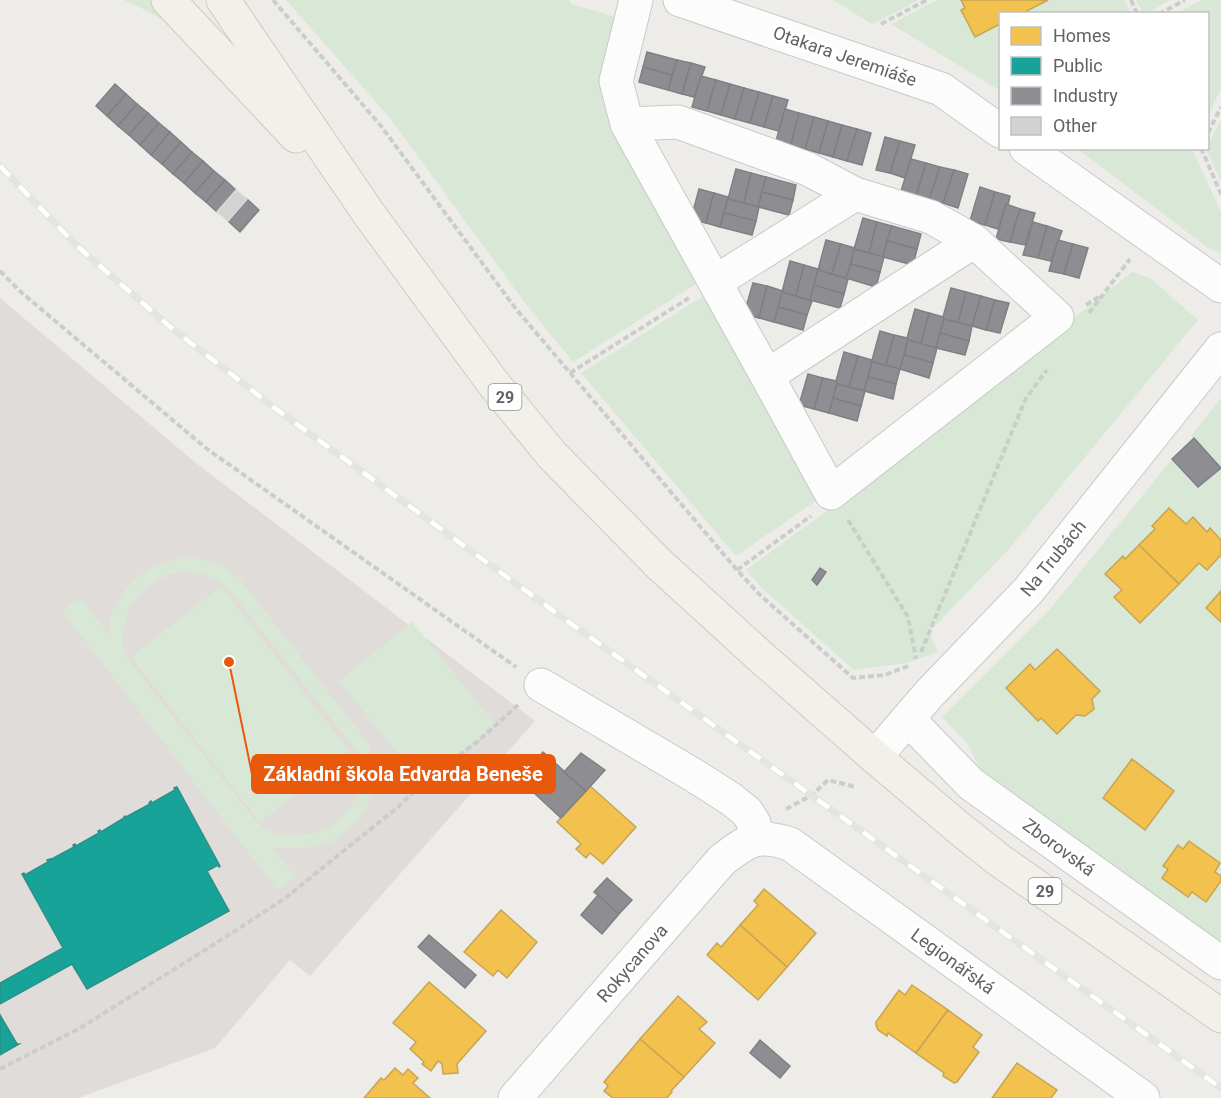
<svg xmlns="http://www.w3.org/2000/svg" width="1221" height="1098" viewBox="0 0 1221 1098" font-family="Roboto,sans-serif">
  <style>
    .education { fill: #dfdcd9 }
    .green { fill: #d9e8d6; fill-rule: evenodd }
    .homes { fill: #f2c14e; stroke: #c6a555; stroke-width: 1.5 }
    .public { fill: #17a398; stroke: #2d9089; stroke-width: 1.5 }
    .industry { fill: #8d8d92; stroke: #7f8085; stroke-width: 1.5 }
    .building { fill: #d4d3d2; stroke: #dcdbd8; stroke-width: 1.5 }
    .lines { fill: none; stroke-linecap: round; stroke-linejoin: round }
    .minor-casing { stroke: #c8c9c8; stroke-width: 35 }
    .major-casing { stroke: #d3c9ba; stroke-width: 35 }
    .path { stroke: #cacecb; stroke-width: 4; stroke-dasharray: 6 3; stroke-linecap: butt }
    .minor { stroke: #fcfcfc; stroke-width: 33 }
    .major { stroke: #f2f0ea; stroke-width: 33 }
    .rail-casing { stroke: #e3e4e3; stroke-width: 7 }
    .rail { stroke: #fff; stroke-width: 4.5; stroke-dasharray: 14; stroke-linecap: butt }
    .labels { text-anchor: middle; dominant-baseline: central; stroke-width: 6; stroke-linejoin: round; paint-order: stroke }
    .shield { fill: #fff; stroke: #8f9294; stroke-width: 1.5 }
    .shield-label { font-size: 16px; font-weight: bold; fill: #5f6366 }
    .street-label { font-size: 18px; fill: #5f6366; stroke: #fff }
    .leader { fill: none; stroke: #e8590c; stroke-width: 2 }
    .callout-dot { fill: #e8590c; stroke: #fff; stroke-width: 2 }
    .callout { fill: #e8590c; stroke: #e8590c; stroke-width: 2 }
    .callout-label { font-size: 20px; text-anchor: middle; font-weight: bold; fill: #fff }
  </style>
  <rect width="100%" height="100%" fill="#edece9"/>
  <path class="education" d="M0,298L196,463L535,721L310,976L290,960L215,1048L78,1098H0Z"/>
  <g class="green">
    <path d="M124,0H150L182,29L176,28L151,13Z"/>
    <path d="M286,0H569L571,4L623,19L603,83L702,280L573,362L528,307L389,117Z"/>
    <path d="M833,0H919L872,24Z"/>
    <path d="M937,0H961L965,7L961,10L974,36L1000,23V89L999,90L891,24Z"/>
    <path d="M1047,0H1124L1131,13L1020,14Z"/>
    <path d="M1136,0H1171L1145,14L1143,13Z"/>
    <path d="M1201,0H1221V89L1208,115V14L1177,13Z"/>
    <path d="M1221,119V182L1206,149L1208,148V145Z"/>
    <path d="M1078,149H1192L1221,212V253L1208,248Z"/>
    <path d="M1132,272L1150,278L1198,320L1010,548L929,632L938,652L907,663L854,670L763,589L746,570L832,507L846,499Z"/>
    <path d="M708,293L823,496L736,556L581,373Z"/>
    <path d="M1221,398V540L1210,529L1207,532L1193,517L1186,524L1152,526L1155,529L1125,559L1122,557L1105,574L1122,590L1115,597L1140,623L1199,563L1207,569L1221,555V591L1206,608L1221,622V876L1215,872L1220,863L1189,841L1183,849L1178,845L1163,866L1168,869L1188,896L1192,892L1206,902L1221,881V949L986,782L967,743L942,717L1050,609L1172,459L1198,487L1220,468L1191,436ZM1057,649L1100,692L1092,699L1094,709L1085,716L1076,715L1041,718L1038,721L1006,689L1030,665L1035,670ZM1132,759L1174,791L1144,829L1103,798L1119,775H1120Z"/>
    <path d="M186,557C206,560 223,564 239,578L366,740C380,771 378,799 353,825C344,834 335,842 322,845C305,850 289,848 272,848L295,876L278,891L62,611L80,598L109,634C109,629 109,624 110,620C111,612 116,605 120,598C136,572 157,563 186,557ZM185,571C204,573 213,577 228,588L355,749C357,754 360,761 361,766C365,802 336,834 301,835C291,836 279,836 269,831C264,829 259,823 255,820L129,661L123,647V634L125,620L132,604L147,587L168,575Z"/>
    <path d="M221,586L350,752L260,822L131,657Z"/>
    <path d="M412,622L496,725L422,784L339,681Z"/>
  </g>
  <g class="homes">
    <path d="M961,0H1048L1021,14H1000V24L975,37L961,10L965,8Z"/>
    <path d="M1169,508L1186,524L1193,517L1207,532L1210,528L1221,540V555L1207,570L1199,563L1179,584L1139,545L1155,529L1152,526Z"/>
    <path d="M1139,545L1179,584L1140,623L1114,597L1122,590L1105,574L1123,556L1125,559Z"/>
    <path d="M1221,591V622L1206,608Z"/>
    <path d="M1057,649L1100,691L1092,699L1094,709L1085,716L1076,715L1057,734L1041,718L1038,721L1006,688L1030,664L1035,670Z"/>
    <path d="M1132,759L1174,791L1145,830L1103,798Z"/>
    <path d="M590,786L636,827L603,864L590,853L586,858L576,849L581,844L557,822Z"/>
    <path d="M1189,841L1220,863L1215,872L1221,876V881L1206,902L1192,892L1188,897L1162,878L1168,869L1163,866L1178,845L1183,849Z"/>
    <path d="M764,889L816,933L787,967L740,925L758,905L754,901Z"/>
    <path d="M501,910L537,942L507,978L498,970L493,976L464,952Z"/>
    <path d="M740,925L787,967L758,1000L707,955L717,943L721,947Z"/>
    <path d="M429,982L486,1031L457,1064L458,1073L443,1074L442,1064L438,1061L431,1071L422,1064L424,1062L410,1049L416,1042L393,1023Z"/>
    <path d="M912,985L948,1010L916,1053L888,1033L887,1036L878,1030L876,1025V1022L899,990L905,995Z"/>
    <path d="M678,996L707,1022L699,1029L715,1043L684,1077L640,1039Z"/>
    <path d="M948,1010L982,1035L973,1047L979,1052L957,1082L954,1083L943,1076L944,1073L916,1053Z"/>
    <path d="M640,1039L684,1077L671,1091L672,1092L667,1098H613L604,1091L608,1086L604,1082Z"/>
    <path d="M1017,1063L1057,1090L1051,1098H992Z"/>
    <path d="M395,1068L403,1075L408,1069L418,1078L413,1083L430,1098H364L381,1078L384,1080Z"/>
  </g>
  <g class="public">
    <path d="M177,787L220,866L219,867L218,865L207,871L229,911L87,989L72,964L0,1004V983L63,948L22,874L24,873L25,875L48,862L47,860L50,859V860L74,847L73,845L75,844L76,846L99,833L98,831L100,830L101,832L124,818V817L125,816L126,817L150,804L149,803L151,801L152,803L175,790L174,788Z"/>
    <path d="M0,1015L17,1044H19L0,1055Z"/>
  </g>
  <g class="industry">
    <path d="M647,52L677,60L672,75L643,67Z"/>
    <path d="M677,60L691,63L682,94L668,90Z"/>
    <path d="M691,63L705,67L694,97L682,94Z"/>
    <path d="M643,67L672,75L668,90L639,82Z"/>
    <path d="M701,76L716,80L707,111L692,107Z"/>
    <path d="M716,80L730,84L721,115L707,111Z"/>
    <path d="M115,84L126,94L107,116L96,106Z"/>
    <path d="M730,84L744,88L735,119L721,115Z"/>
    <path d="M744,88L759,92L750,123L735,119Z"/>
    <path d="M759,92L773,96L764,127L750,123Z"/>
    <path d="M126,94L137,104L118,126L107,116Z"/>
    <path d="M773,96L788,100L779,131L764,127Z"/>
    <path d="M137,104L148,113L129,135L118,126Z"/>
    <path d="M785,109L799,113L791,145L776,141Z"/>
    <path d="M148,113L159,123L140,145L129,135Z"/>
    <path d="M799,113L814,117L805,149L791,145Z"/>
    <path d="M814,117L828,121L819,153L805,149Z"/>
    <path d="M828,121L842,125L833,157L819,153Z"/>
    <path d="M159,123L170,132L151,155L140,145Z"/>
    <path d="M842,125L857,129L847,161L833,157Z"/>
    <path d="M857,129L871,133L862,165L847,161Z"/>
    <path d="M170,132L181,142L162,164L151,155Z"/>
    <path d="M885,137L900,141L890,173L876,170Z"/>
    <path d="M900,141L915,145L905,178L890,173Z"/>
    <path d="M181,142L192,152L173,174L162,164Z"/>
    <path d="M192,152L203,161L184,183L173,174Z"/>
    <path d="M911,159L926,163L916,196L901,191Z"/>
    <path d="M203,161L214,171L195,193L184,183Z"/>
    <path d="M926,163L940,167L929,200L916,196Z"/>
    <path d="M940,167L954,170L943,203L929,200Z"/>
    <path d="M736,169L751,173L744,203L728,199Z"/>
    <path d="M954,170L968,174L958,208L943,203Z"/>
    <path d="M214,171L225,180L206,202L195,193Z"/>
    <path d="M751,173L766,177L758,207L744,203Z"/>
    <path d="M766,177L796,185L793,200L762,192Z"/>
    <path d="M225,180L236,190L217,212L206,202Z"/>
    <path d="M980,187L995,192L985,225L970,221Z"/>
    <path d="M699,189L714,193L706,223L691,219Z"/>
    <path d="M762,192L793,200L789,215L758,207Z"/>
    <path d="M995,192L1010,196L1008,205L1006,204L998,229L985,225Z"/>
    <path d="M714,193L728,197L720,227L706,223Z"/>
    <path d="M247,199L259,210L240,232L228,221Z"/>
    <path d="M728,199L759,207L756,221L724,213Z"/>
    <path d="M1006,204L1020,209L1010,242L996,239Z"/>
    <path d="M1020,209L1035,213L1025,245L1010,242Z"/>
    <path d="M724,213L756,221L752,235L720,227Z"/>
    <path d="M863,218L877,222L869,253L854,249Z"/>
    <path d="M877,222L892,226L883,257L869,253Z"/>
    <path d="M1033,222L1047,226L1038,258L1023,255Z"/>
    <path d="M892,226L921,234L917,249L887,241Z"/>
    <path d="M1047,226L1062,231L1051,261L1038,258Z"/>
    <path d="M826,240L841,244L832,274L818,270Z"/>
    <path d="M1058,240L1073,244L1064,274L1049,271Z"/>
    <path d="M887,241L917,249L913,265L883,257Z"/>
    <path d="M841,244L855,248L846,278L832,274Z"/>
    <path d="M1073,244L1088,248L1079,278L1064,274Z"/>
    <path d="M854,249L884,257L880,272L851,264Z"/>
    <path d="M790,261L804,265L796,296L782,292Z"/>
    <path d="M851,264L880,272L876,287L846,278Z"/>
    <path d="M804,265L818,269L810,300L796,296Z"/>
    <path d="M818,270L848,279L844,294L814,285Z"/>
    <path d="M753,283L767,286L759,318L744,314Z"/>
    <path d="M814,285L844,294L840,308L810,300Z"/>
    <path d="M767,286L783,291L774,322L759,318Z"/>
    <path d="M951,288L966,292L958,322L944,319L943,317Z"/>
    <path d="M782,292L812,301L807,315L778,307Z"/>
    <path d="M966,292L981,296L972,326L958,322Z"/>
    <path d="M981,296L995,300L986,330L972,326Z"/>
    <path d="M995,300L1009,303L1000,333L986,330Z"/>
    <path d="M778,307L807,315L803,330L774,322Z"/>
    <path d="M915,309L929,313L921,344L908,340L907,338Z"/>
    <path d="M929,313L943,317L944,319L936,348L921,344Z"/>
    <path d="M944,319L972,326L969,341L940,333Z"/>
    <path d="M880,331L894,335L886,365L872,362V360Z"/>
    <path d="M940,333L969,341L965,355L936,348Z"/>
    <path d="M894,335L907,338L908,340L900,369L886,365Z"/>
    <path d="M908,340L937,348L933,363L904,355Z"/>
    <path d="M844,352L858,356L849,387L837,384L836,381Z"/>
    <path d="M904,355L933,363L929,378L900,369Z"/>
    <path d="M858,356L872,360V362L864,391L849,387Z"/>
    <path d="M872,362L900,369L896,384L868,377Z"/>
    <path d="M808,374L823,378L814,409L799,405Z"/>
    <path d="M868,377L896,384L893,399L864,391Z"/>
    <path d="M823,378L836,381L837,384L829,413L814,409Z"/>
    <path d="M837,384L865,391L861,406L833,398Z"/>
    <path d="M833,398L861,406L857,421L829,413Z"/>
    <path d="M1194,438L1221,468L1198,487L1172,459Z"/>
    <path d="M820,568L826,572L817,585L812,580Z"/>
    <path d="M543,752L586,791L561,818L519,779Z"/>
    <path d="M581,753L605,770L586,791L564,772Z"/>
    <path d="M607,878L632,900L619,914L594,892Z"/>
    <path d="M598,895L619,914L602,934L581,915Z"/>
    <path d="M429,935L476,975L465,988L418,947Z"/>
    <path d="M760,1040L790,1066L780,1078L750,1053Z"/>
  </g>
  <path class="building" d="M236,190L247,199L228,221L217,212Z"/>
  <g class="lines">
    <g class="minor-casing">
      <g id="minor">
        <path d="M680,0L941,89L1000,131"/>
        <path d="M627,124L678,122L808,169L855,194L931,217L974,241L1057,317L831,493L767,376L627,124L616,81L636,0"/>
        <path d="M1026,148L1221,286"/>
        <path d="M715,282L855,194"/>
        <path d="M767,376L974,241"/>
        <path d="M541,685L695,776L731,799L747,812L754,823L757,838"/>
        <path d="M908,719L971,784L1221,963"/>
        <path d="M875,757L929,694L1028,591L1221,349"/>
        <path d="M515,1098L722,860C748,840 757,833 790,844L1143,1098"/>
      </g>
    </g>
    <g class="major-casing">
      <g id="major">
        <path d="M168,0L296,136"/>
        <path d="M223,0L369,214L493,383L552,455L659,564L762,658L875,757L960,829L999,860L1221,1016"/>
      </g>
    </g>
    <g class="path">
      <path d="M273,0L381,126L516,309L737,570L760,595L853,678L885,675L908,666"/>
      <path d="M1131,0L1137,14"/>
      <path d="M1159,14L1185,0"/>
      <path d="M881,24L927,0"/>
      <path d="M1208,133L1221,107"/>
      <path d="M1201,148L1221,194"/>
      <path d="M0,271L22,293L207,449L516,667"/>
      <path d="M1086,305L1100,296"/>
      <path d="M1089,313L1130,259"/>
      <path d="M570,373L689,298"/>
      <path d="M848,520L908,617L916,659"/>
      <path d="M737,570L811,516"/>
      <path d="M921,652L1026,398L1047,370"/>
      <path d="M786,809L812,795L828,780L856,787"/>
      <path d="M0,1069L82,1027L224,938L284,899L398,807L422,784L478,741L518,705"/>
    </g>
    <use href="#minor" class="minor"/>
    <use href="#major" class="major"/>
    <g class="rail-casing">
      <path id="rail" d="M0,166L77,246L169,326L276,409L559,615L1221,1088"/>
    </g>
    <use href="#rail" class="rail"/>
  </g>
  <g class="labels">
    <g class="shield">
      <rect x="488.5" y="384" width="33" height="26" rx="4.5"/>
      <rect x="1028.5" y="878" width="33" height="26" rx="4.5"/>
    </g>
    <g class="shield-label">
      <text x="505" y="397">29</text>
      <text x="1045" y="891">29</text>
    </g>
    <g class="street-label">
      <text transform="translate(845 56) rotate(19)">Otakara Jeremiáše</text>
      <text transform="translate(1053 558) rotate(-51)">Na Trubách</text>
      <text transform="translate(1059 847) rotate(36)">Zborovská</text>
      <text transform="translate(953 961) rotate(36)">Legionářská</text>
      <text transform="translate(632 963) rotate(-49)">Rokycanova</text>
    </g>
  </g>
  <path class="leader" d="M229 662L252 774"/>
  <circle class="callout-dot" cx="229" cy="662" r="6"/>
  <rect class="callout" x="252" y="755" width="303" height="38" rx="6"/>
  <g class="callout-label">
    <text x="403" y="781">Základní škola Edvarda Beneše</text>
  </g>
  <rect x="999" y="12" width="210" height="138" fill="#ffffff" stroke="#bfc1c2" stroke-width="1.5"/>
  <rect x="1011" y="27" width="30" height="18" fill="#f2c14e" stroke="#bfc1c2" stroke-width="1.5"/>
  <text x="1053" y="42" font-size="18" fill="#5f6366">Homes</text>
  <rect x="1011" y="57" width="30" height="18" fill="#17a398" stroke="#bfc1c2" stroke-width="1.5"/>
  <text x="1053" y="72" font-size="18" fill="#5f6366">Public</text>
  <rect x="1011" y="87" width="30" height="18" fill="#8d8d92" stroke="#bfc1c2" stroke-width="1.5"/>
  <text x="1053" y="102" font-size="18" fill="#5f6366">Industry</text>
  <rect x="1011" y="117" width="30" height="18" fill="#d4d3d2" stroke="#bfc1c2" stroke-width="1.5"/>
  <text x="1053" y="132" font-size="18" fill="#5f6366">Other</text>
</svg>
